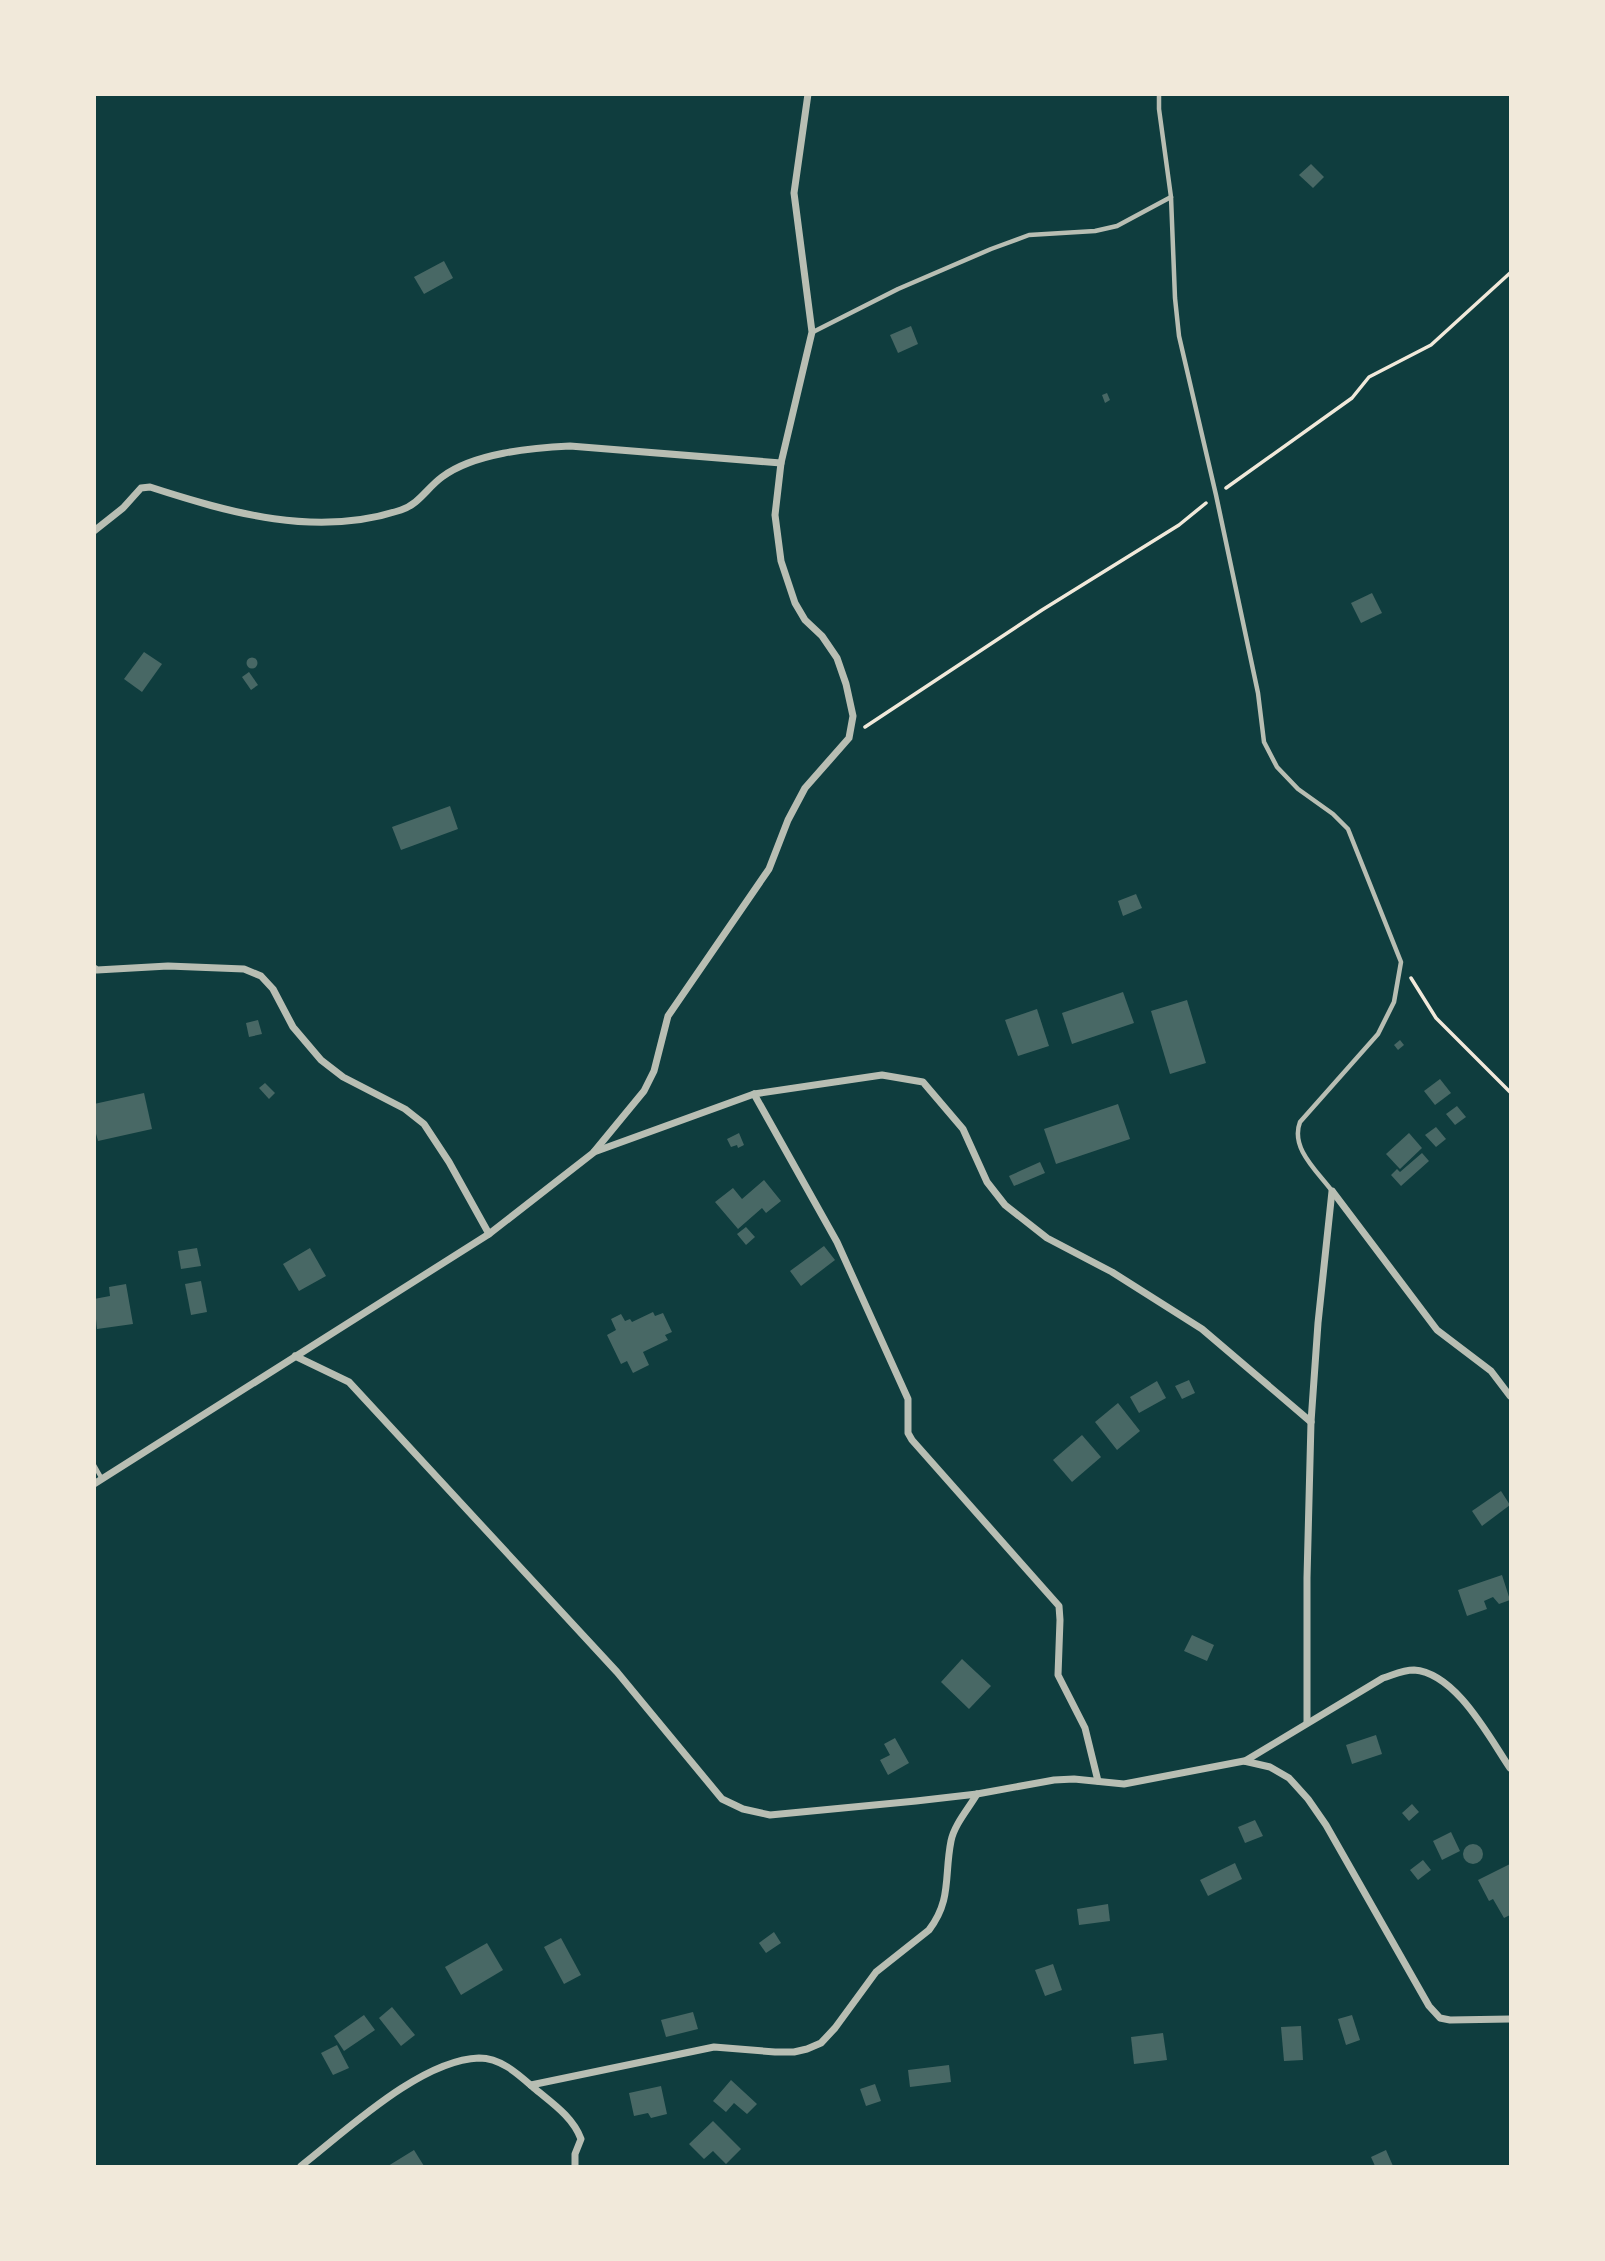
<svg xmlns="http://www.w3.org/2000/svg" width="1605" height="2261" viewBox="0 0 1605 2261" font-family="Figtree,sans-serif">
  <style>
    .building { fill: #486865 }
    .lines { fill: none; stroke-linecap: round; stroke-linejoin: round }
    .path { stroke: #f1e9da; stroke-width: 3.5 }
    .service { stroke: #b8beb3; stroke-width: 4.5 }
    .minor { stroke: #b8beb3; stroke-width: 7 }
  </style>
  <rect width="100%" height="100%" fill="#0f3d3e"/>
  <g class="building">
    <path d="M1311,164L1324,177L1313,188L1299,175Z"/>
    <path d="M444,261L453,278L424,294L414,277Z"/>
    <path d="M911,326L918,344L898,353L890,335Z"/>
    <path d="M1107,393L1110,400L1105,403L1102,395Z"/>
    <path d="M1372,593L1382,613L1361,623L1351,603Z"/>
    <path d="M144,652L162,664L142,692L124,679Z"/>
    <circle cx="252" cy="663" r="5.5"/>
    <path d="M249,672L258,685L251,690L242,677Z"/>
    <path d="M450,806L458,829L401,850L392,827Z"/>
    <path d="M1136,894L1142,908L1123,916L1118,901Z"/>
    <path d="M1123,992L1134,1023L1072,1044L1062,1013Z"/>
    <path d="M1187,1000L1206,1063L1170,1074L1151,1011Z"/>
    <path d="M1037,1009L1049,1046L1018,1056L1005,1020Z"/>
    <path d="M258,1020L262,1034L249,1037L246,1023Z"/>
    <path d="M1400,1040L1404,1045L1398,1050L1394,1045Z"/>
    <path d="M1440,1079L1451,1093L1435,1105L1424,1091Z"/>
    <path d="M265,1083L275,1093L269,1099L259,1088Z"/>
    <path d="M144,1093L152,1129L98,1141L94,1126V1104Z"/>
    <path d="M1118,1104L1130,1139L1056,1164L1044,1129Z"/>
    <path d="M1457,1106L1466,1117L1455,1125L1446,1114Z"/>
    <path d="M1436,1127L1446,1139L1436,1147L1425,1135Z"/>
    <path d="M739,1133L744,1145L738,1148L737,1145L731,1147L727,1139Z"/>
    <path d="M1409,1133L1422,1148L1400,1169L1386,1154Z"/>
    <path d="M1422,1153L1429,1161L1401,1186L1391,1175L1397,1169L1400,1172Z"/>
    <path d="M1040,1162L1045,1173L1014,1186L1009,1176Z"/>
    <path d="M764,1180L781,1201L766,1213L762,1208L738,1229L715,1202L733,1188L742,1199Z"/>
    <path d="M746,1227L755,1237L746,1245L737,1234Z"/>
    <path d="M824,1246L835,1260L801,1286L790,1271Z"/>
    <path d="M197,1248L201,1266L181,1269L178,1251Z"/>
    <path d="M310,1248L326,1276L299,1291L283,1264Z"/>
    <path d="M201,1281L207,1312L191,1315L185,1284Z"/>
    <path d="M126,1284L133,1324L97,1329L94,1299L110,1296L109,1287Z"/>
    <path d="M653,1312L655,1316L663,1313L672,1332L665,1335L668,1340L643,1352L649,1365L633,1373L627,1361L621,1364L607,1335L616,1330L611,1319L621,1314L625,1321L630,1319L632,1322Z"/>
    <path d="M1189,1380L1195,1393L1182,1399L1175,1386Z"/>
    <path d="M1157,1381L1166,1398L1139,1413L1130,1397Z"/>
    <path d="M1118,1403L1140,1431L1117,1450L1095,1422Z"/>
    <path d="M1082,1435L1101,1457L1072,1482L1053,1460Z"/>
    <path d="M1501,1491L1510,1505L1482,1526L1472,1511Z"/>
    <path d="M1502,1575L1510,1600L1499,1604L1493,1597L1484,1601L1487,1609L1467,1616L1458,1590Z"/>
    <path d="M1192,1635L1214,1645L1207,1661L1184,1651Z"/>
    <path d="M962,1659L991,1686L969,1709L941,1682Z"/>
    <path d="M1376,1735L1382,1754L1352,1764L1346,1745Z"/>
    <path d="M895,1738L909,1763L888,1775L880,1760L890,1755L884,1744Z"/>
    <path d="M1412,1804L1419,1812L1409,1821L1402,1813Z"/>
    <path d="M1255,1820L1263,1836L1245,1843L1238,1827Z"/>
    <path d="M1451,1832L1460,1851L1442,1860L1433,1841Z"/>
    <circle cx="1473" cy="1854" r="10"/>
    <path d="M1423,1860L1431,1870L1418,1880L1410,1870Z"/>
    <path d="M1235,1863L1242,1879L1208,1896L1200,1880Z"/>
    <path d="M1510,1864V1915L1504,1918L1493,1899L1489,1901L1478,1880Z"/>
    <path d="M1108,1904L1110,1921L1079,1925L1077,1909Z"/>
    <path d="M774,1932L781,1943L766,1953L759,1943Z"/>
    <path d="M561,1938L581,1975L564,1984L544,1947Z"/>
    <path d="M487,1943L503,1970L461,1995L445,1967Z"/>
    <path d="M1053,1964L1062,1990L1045,1996L1035,1970Z"/>
    <path d="M392,2007L415,2035L401,2046L379,2018Z"/>
    <path d="M693,2012L698,2029L666,2037L661,2020Z"/>
    <path d="M364,2015L375,2030L344,2051L334,2036Z"/>
    <path d="M1352,2015L1360,2040L1346,2045L1338,2019Z"/>
    <path d="M1301,2026L1303,2060L1284,2061L1281,2027Z"/>
    <path d="M1163,2033L1167,2060L1134,2064L1131,2037Z"/>
    <path d="M337,2045L349,2068L333,2075L321,2053Z"/>
    <path d="M949,2065L951,2082L910,2087L908,2070Z"/>
    <path d="M731,2080L757,2104L747,2114L734,2103L726,2112L713,2101Z"/>
    <path d="M875,2084L881,2101L866,2106L860,2089Z"/>
    <path d="M661,2086L667,2114L651,2118L648,2113L634,2116L629,2093Z"/>
    <path d="M713,2121L741,2149L726,2164L713,2151L704,2159L689,2144Z"/>
    <path d="M414,2150L424,2166H388Z"/>
    <path d="M1386,2150L1393,2166H1375L1371,2157Z"/>
  </g>
  <g class="lines">
    <g class="path">
      <path d="M1226,488L1352,398L1369,377L1431,345L1510,273"/>
      <path d="M865,727L1042,610L1179,525L1206,503"/>
      <path d="M1411,978L1436,1018L1510,1092"/>
    </g>
    <g class="service">
      <path d="M1159,94V109L1171,197L1175,298L1179,336L1216,495L1258,693L1264,742L1277,767L1298,789L1333,814L1348,829L1401,962L1394,1002L1378,1034L1300,1122C1290,1148 1317,1171 1332,1191"/>
      <path d="M813,332L898,289L991,249L1029,235L1095,231L1117,226L1171,197"/>
      <path d="M94,1465L102,1479"/>
    </g>
    <g class="minor">
      <path d="M94,531L123,508L141,488L150,487C230,513 317,538 401,510C419,504 427,488 442,477C474,453 531,448 570,446L781,463"/>
      <path d="M94,968L97,970L168,966L244,969L261,976L273,989L293,1027L321,1060L343,1077L405,1109L424,1124L449,1162L489,1234"/>
      <path d="M754,1094L837,1242L908,1399V1433L912,1440L1059,1606L1060,1620L1058,1675L1085,1728L1098,1781"/>
      <path d="M594,1152L754,1094L882,1075L923,1082L963,1129L987,1182L1005,1205L1047,1238L1112,1272L1202,1329L1311,1422"/>
      <path d="M1333,1192L1437,1330L1491,1371L1510,1396"/>
      <path d="M295,1356L349,1382L617,1672L722,1799L743,1809L770,1815L916,1801L977,1794L1054,1780L1074,1779L1124,1784L1244,1761L1270,1767L1289,1778L1308,1799L1326,1825L1429,2006L1440,2018L1450,2020L1510,2019"/>
      <path d="M94,1484L489,1234L593,1153L644,1091L654,1071L668,1016L769,869L788,820L805,788L849,738L853,716L846,684L837,658L822,636L805,620L795,603L781,561L775,515L781,463L812,332L794,193L808,94"/>
      <path d="M1307,1722V1578L1311,1422L1318,1323L1332,1191"/>
      <path d="M1245,1761L1383,1678C1393,1675 1403,1670 1414,1670C1456,1673 1489,1737 1510,1768"/>
      <path d="M531,2085L714,2047L775,2052H794L807,2049L821,2043L835,2028L876,1972L929,1930C952,1900 944,1876 951,1841C954,1825 969,1808 977,1794"/>
      <path d="M301,2166C346,2131 420,2060 479,2058C501,2058 518,2074 534,2088C552,2103 573,2117 581,2139L575,2154V2166"/>
    </g>
  </g>
  <rect width="1605" height="2261" fill="none" stroke="#f1e9da" stroke-width="192"/>
</svg>
